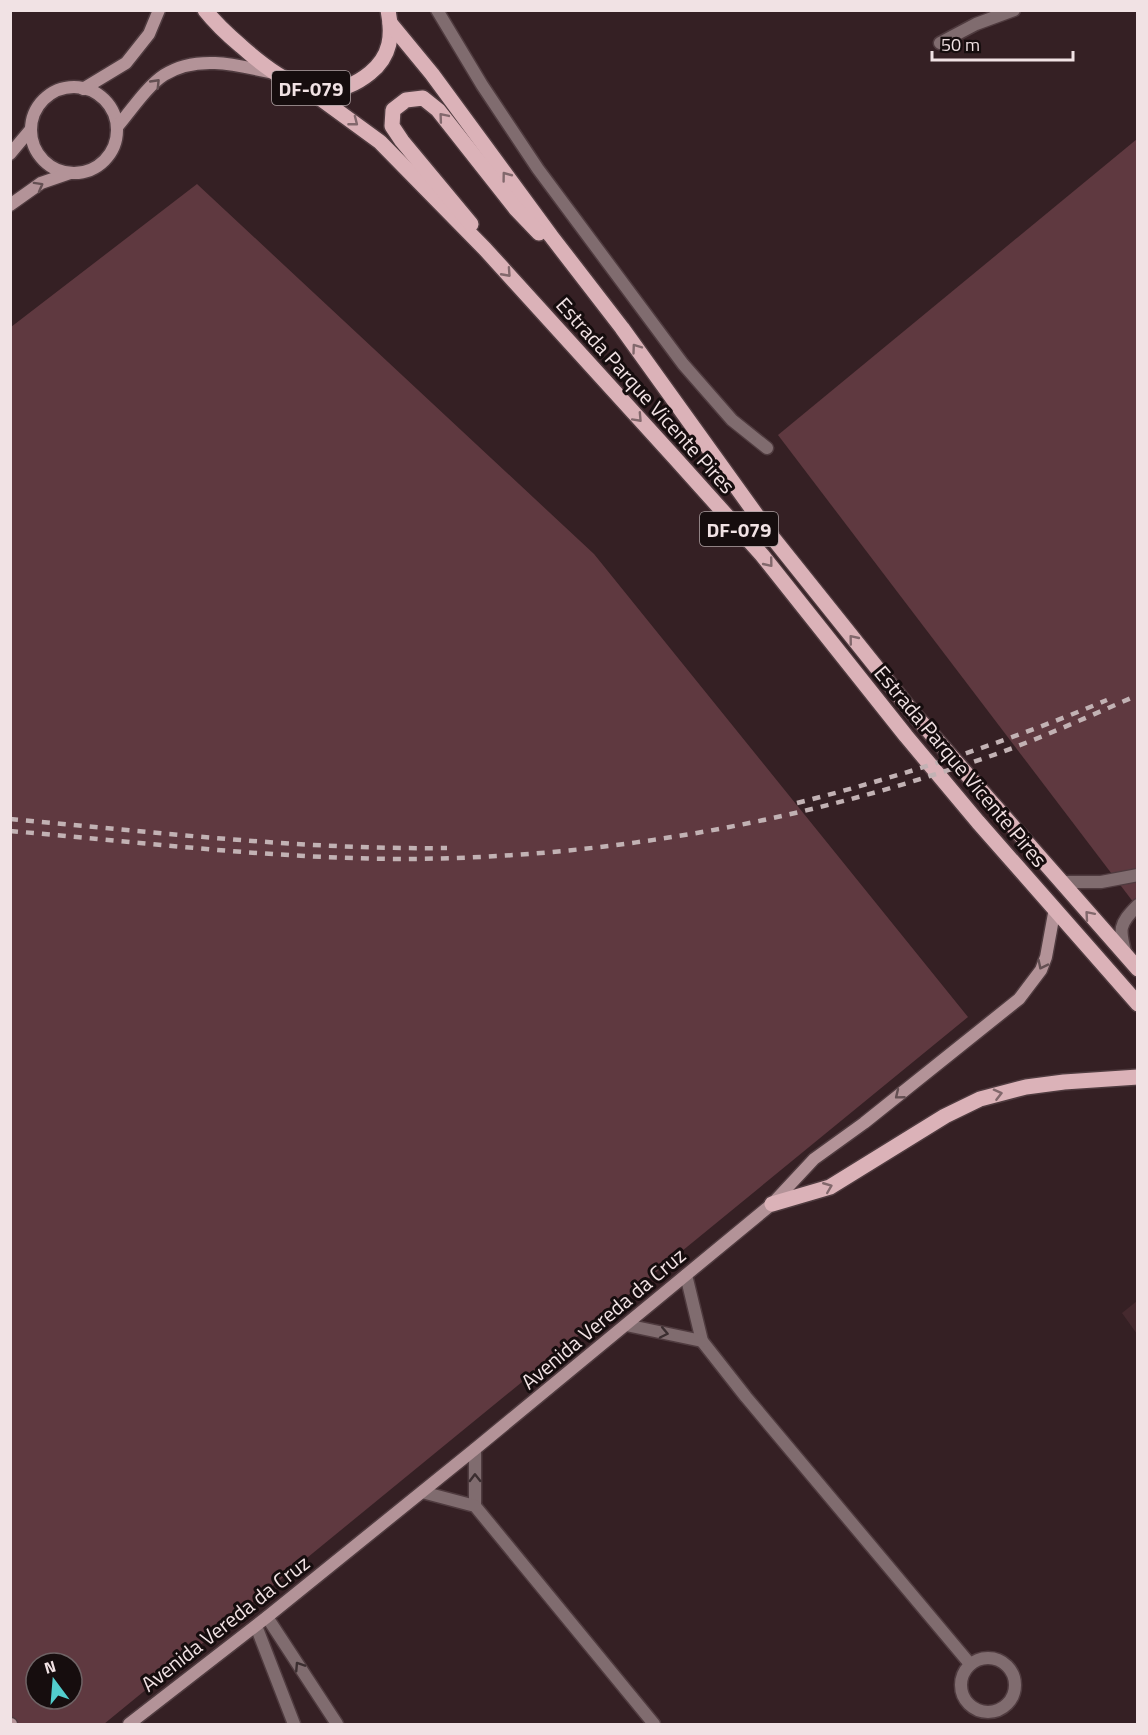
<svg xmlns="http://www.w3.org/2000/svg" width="1148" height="1735" viewBox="0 0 1148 1735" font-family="'Titillium Web',sans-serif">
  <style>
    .built { fill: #45292e }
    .green { fill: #5f3940; fill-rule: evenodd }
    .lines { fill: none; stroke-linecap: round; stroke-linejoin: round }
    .street-casing { stroke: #4f3b3f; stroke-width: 15 }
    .secondary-casing { stroke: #4f3b3f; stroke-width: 15 }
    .primary-casing { stroke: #4f3b3f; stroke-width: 18 }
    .street { stroke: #806c6f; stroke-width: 12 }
    .secondary { stroke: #b39398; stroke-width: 12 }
    .primary { stroke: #dbb2b8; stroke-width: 15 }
    .rail { stroke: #c2b2b4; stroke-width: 4.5; stroke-dasharray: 8 8; stroke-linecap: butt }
    .oneway { stroke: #645053 }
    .oneway2 { stroke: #82686c }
    .oneway3 { stroke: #3b2e30 }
    .labels { text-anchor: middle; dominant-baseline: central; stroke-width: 6; stroke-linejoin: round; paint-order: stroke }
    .shield { fill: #160d0e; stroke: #afa2a4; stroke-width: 1.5 }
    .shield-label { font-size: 20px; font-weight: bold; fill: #f1e2e4 }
    .street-label { font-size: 21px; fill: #f1e2e4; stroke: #160d0e }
  </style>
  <rect width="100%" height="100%" fill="#352024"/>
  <path class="built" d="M1137,1301V1334L1122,1313Z"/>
  <g class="green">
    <path d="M1137,139V907L778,435Z"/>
    <path d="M197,184L594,554L968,1017L104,1724H11V327ZM36,1663H72V1699H36Z"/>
  </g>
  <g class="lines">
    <g class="street-casing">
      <g id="street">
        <path d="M437,10L482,85L538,169L683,364L732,420L767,448"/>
        <path d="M940,43L976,24L1014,10"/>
        <path d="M1061,882H1101L1138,875"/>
        <path d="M1126,955C1119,929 1118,925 1138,905"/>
        <path d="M686,1275L702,1341L746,1397L970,1664"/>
        <path d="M626,1325L702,1341"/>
        <path d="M475,1449V1506"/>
        <path d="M422,1492L475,1506L654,1724"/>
        <path d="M267,1617L337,1724"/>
        <path d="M256,1626L294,1724"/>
        <circle cx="988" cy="1685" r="27"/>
      </g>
    </g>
    <g class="secondary-casing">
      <g id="secondary">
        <circle cx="74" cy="130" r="43"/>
        <path d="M83,89L126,63L149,34L159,10"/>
        <path d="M117,127C130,112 147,86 164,75C197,54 238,65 273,73"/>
        <path d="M10,154L31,129"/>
        <path d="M10,205L41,183L70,173"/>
        <path d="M10,1724H11"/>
        <path d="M129,1724L267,1617L475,1449L772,1204L814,1159L864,1123L1019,999L1041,970L1046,957L1055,908"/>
      </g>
    </g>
    <g class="primary-casing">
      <g id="primary">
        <path d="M205,10C216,24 228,35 241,46C279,80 323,111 370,73C391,56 393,35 388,10"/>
        <path d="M390,23L432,74L551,236L622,328L773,538L913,713L1138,969"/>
        <path d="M306,88L380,142L485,249L674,457L762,555L906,736L978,822L1138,1004"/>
        <path d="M471,224L402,141L392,126L393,110L406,100L423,98L438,110L516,209L539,233"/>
        <path d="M772,1204L830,1187L945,1116L980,1099L1026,1087L1064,1082L1138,1077"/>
      </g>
    </g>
    <use href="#street" class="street"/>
    <use href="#secondary" class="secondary"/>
    <use href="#primary" class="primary"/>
    <g class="rail">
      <path d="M797,803C903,776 1007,742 1107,700"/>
      <path d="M10,819C156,832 302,850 447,848"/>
      <path d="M10,831C139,842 268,858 397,859C578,859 761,830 933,775C955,768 977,761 999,753C1046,736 1092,715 1138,695"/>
    </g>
  </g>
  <defs><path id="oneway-chevron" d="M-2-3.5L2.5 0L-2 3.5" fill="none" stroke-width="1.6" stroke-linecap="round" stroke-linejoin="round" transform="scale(1.5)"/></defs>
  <g class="oneway">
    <use href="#oneway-chevron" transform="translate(156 83) rotate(-46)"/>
    <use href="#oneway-chevron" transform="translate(39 186) rotate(-29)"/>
    <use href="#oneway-chevron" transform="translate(1042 965) rotate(116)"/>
    <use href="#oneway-chevron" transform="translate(899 1095) rotate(141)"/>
  </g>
  <g class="oneway2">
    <use href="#oneway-chevron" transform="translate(443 117) rotate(-130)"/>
    <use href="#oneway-chevron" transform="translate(354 122) rotate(38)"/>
    <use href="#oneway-chevron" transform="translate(506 176) rotate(-127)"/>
    <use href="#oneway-chevron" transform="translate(507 273) rotate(48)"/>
    <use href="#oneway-chevron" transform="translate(636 348) rotate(-126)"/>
    <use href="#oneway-chevron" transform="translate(638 418) rotate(47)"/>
    <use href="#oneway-chevron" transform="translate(769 563) rotate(51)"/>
    <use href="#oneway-chevron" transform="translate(853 639) rotate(-129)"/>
    <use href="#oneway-chevron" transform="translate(1089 915) rotate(-131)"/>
    <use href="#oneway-chevron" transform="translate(998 1094) rotate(-14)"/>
    <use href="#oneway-chevron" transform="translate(828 1187) rotate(-22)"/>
  </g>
  <g class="oneway3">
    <use href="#oneway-chevron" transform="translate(664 1333) rotate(12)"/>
    <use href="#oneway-chevron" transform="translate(475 1478) rotate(-91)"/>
    <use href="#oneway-chevron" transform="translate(299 1666) rotate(-123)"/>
  </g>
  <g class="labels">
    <g class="shield">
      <rect x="272" y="71" width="78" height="34" rx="4.5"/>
      <rect x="700" y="512" width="78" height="34" rx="4.5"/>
    </g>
    <g class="shield-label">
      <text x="311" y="88">DF-079</text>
      <text x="739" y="529">DF-079</text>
    </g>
    <g class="street-label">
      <text transform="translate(646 395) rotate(48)">Estrada Parque Vicente Pires</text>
      <text transform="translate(961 766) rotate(50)">Estrada Parque Vicente Pires</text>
      <text transform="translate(603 1318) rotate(-40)">Avenida Vereda da Cruz</text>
      <text transform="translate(225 1623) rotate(-38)">Avenida Vereda da Cruz</text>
    </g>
  </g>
  <rect width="1148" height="1735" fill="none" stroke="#f1e2e4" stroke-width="24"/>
  <g transform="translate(54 1681) rotate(344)"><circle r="28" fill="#160d0e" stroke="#6e6264" stroke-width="1.5"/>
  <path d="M0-4.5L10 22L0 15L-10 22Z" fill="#52cdcd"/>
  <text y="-9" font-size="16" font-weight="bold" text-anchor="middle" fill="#f1e2e4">N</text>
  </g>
  <path d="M932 51v9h141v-9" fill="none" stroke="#f1e2e4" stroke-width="3"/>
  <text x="941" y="51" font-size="18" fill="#f1e2e4" stroke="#160d0e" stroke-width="4.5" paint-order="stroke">50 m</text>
</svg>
